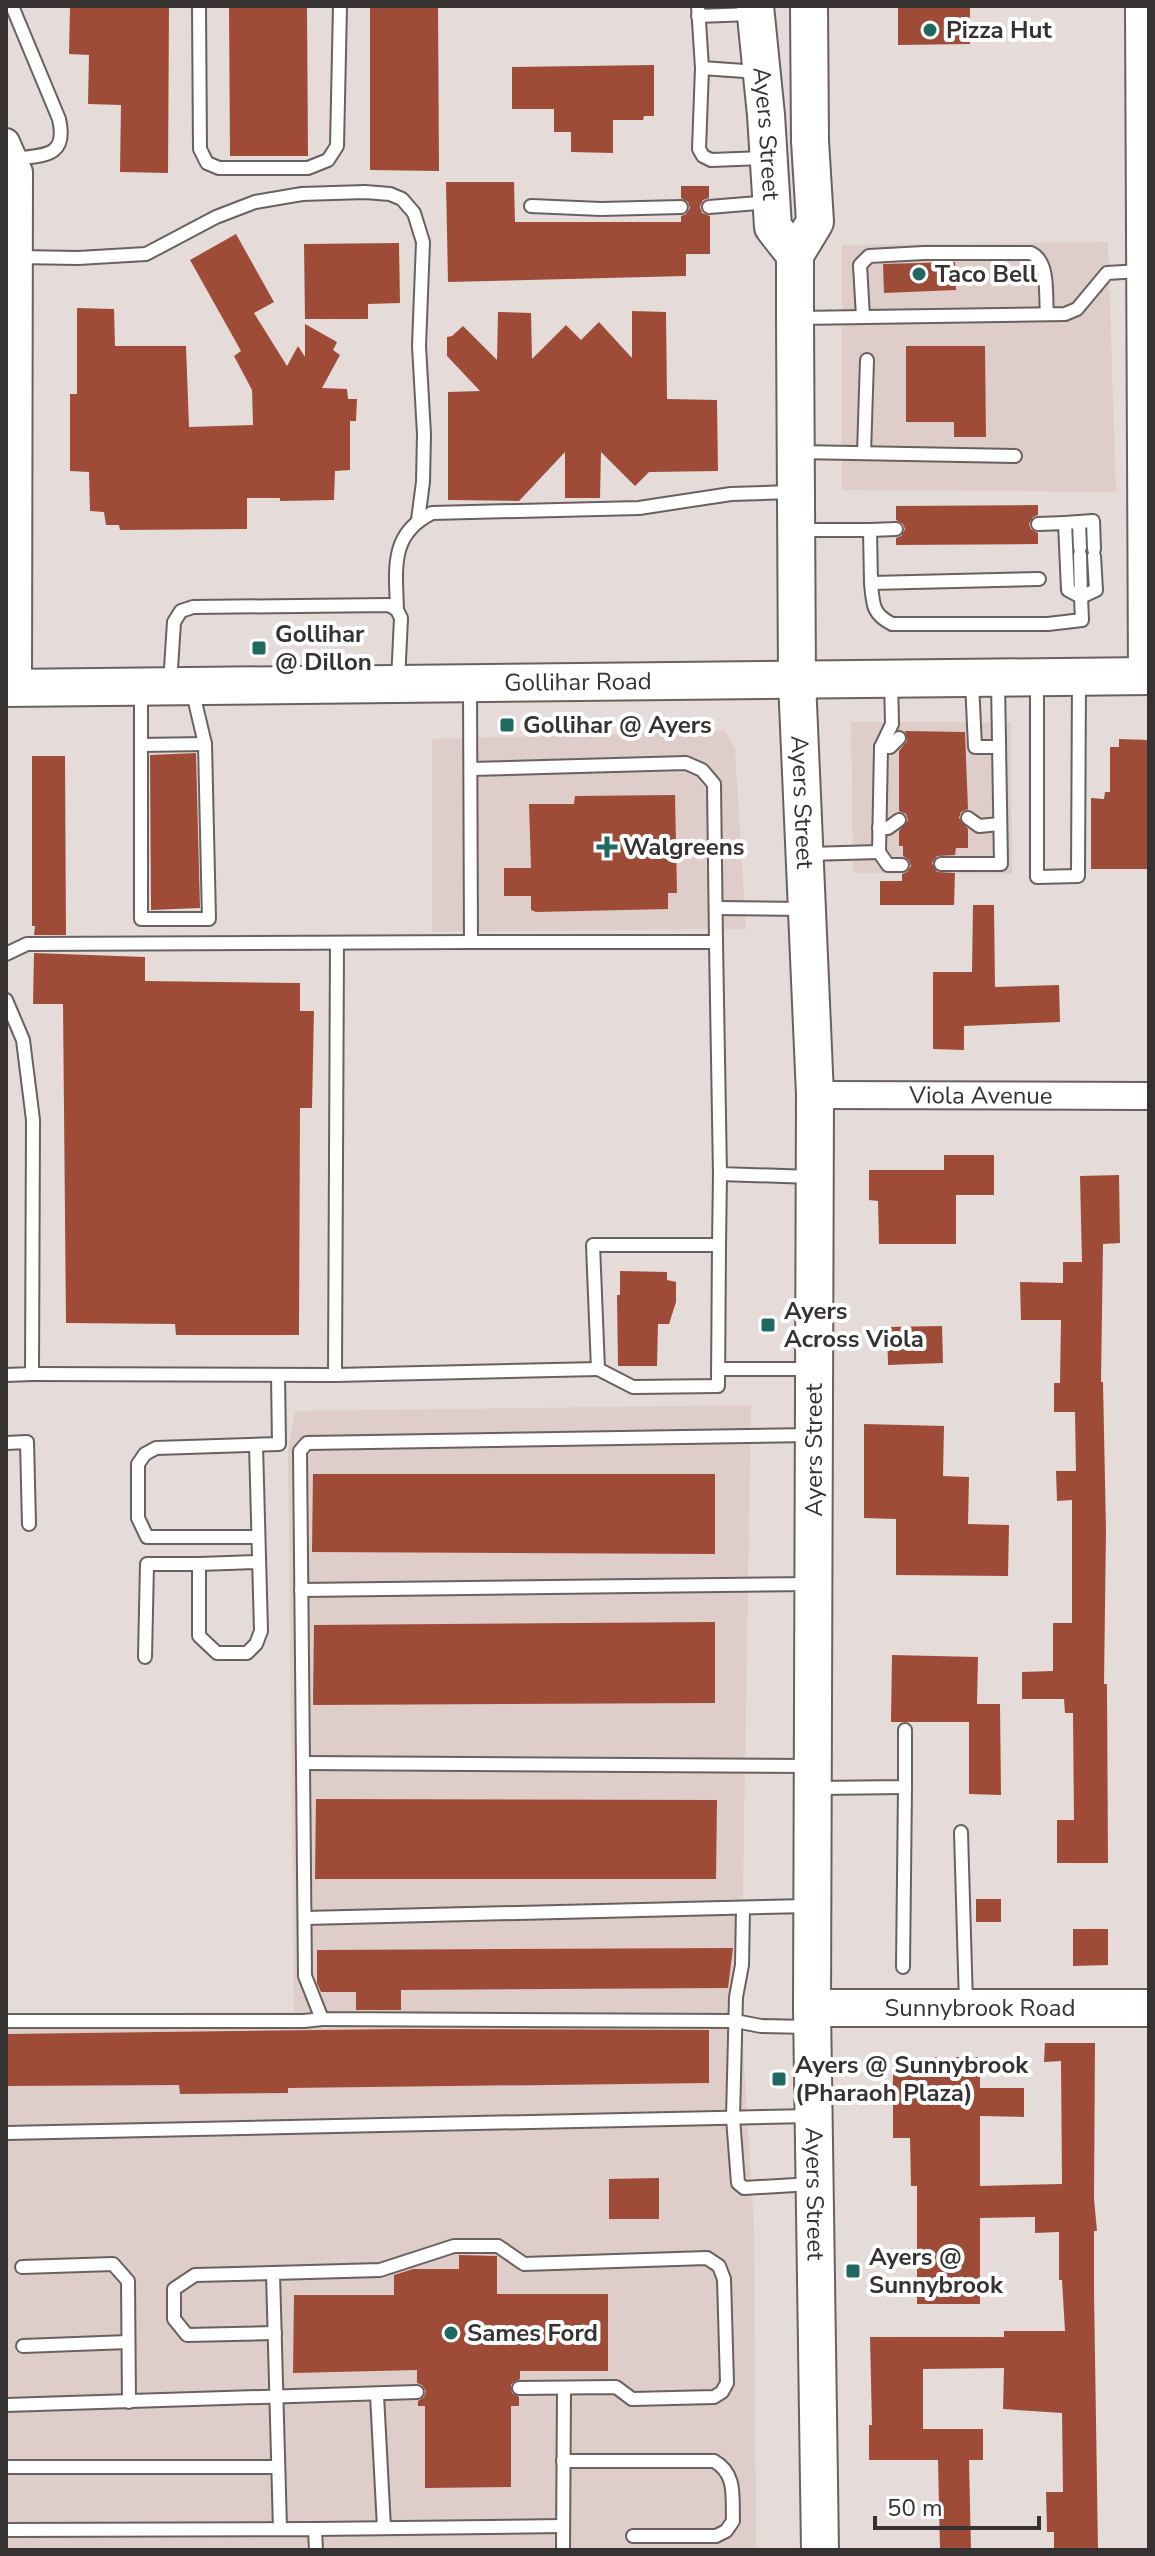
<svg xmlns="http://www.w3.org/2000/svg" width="1155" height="2556" viewBox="0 0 1155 2556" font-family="'Nunito Sans',sans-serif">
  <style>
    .built { fill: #dfcdc9 }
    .building { fill: #9e4c38 }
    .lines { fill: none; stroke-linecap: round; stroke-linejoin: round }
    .lane-casing { stroke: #69615f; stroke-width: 16 }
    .street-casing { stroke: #69615f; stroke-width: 30 }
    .secondary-casing { stroke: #69615f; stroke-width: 40 }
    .lane { stroke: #fff; stroke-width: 12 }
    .street { stroke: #fff; stroke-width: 26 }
    .secondary { stroke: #fff; stroke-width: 36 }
    .poi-dot { fill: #1f6961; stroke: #fff; stroke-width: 3 }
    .labels { text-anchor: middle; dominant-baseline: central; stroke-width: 8; stroke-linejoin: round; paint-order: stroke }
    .poi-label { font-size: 24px; font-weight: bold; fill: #363231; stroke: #fff; text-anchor: start }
    .street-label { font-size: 24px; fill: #363231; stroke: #fff }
  </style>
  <rect width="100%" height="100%" fill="#e5dcda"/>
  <g class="built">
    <path d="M1108,242L1116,492L842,490V245Z"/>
    <path d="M851,722H1011L1012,874L853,873Z"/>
    <path d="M725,731L735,748L746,929L432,932V739Z"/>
    <path d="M751,1405L741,2012L754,2226L756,2550H6V2014L294,2012L288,1451L295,1411Z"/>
  </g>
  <g class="building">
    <path d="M70,6H169L168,173L120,172L121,105L88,104L89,55L69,54Z"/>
    <path d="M229,6H307L308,156H230Z"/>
    <path d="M370,6H438L439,171L370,170Z"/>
    <path d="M898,7H970V44L898,45Z"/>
    <path d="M654,65V116H644L643,120H613V153L571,152V132H554V109H512V67Z"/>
    <path d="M446,182H514L515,222H681V216L686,214L690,208L688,202L681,198V186H709V198L703,200L700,207L702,213L710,216V254H686V276L448,282Z"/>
    <path d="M236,234L274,302L254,313L287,366L298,346L305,357V324L337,342L333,350L340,355L322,388L347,389L348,399H357L356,421H350V470L335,471L334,500L280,501V498H247V529L120,530L119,525H106L104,512L90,511L89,472L70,471V394H77V308L114,309L115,346H186L189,427L253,425L252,390L234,356L241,351L190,260Z"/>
    <path d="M399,243L400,303L368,304V319H305L304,244Z"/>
    <path d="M955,262L956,290L884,293L883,264Z"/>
    <path d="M632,311L666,312L667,399L717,400L718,471L649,472L635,486L601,452L600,498H565V452L519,501L448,500V392L480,391L447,356V337L452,336L463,326L497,360L498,312L531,313L532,359L566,325L581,340L599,322L632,358Z"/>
    <path d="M906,346H985L986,437H954V422H906Z"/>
    <path d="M1038,505V515L1033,517L1029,524L1031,529L1038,533V544L896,545V538L901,536L905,529L903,524L896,520V506Z"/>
    <path d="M905,731L965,732L968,809L961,812L959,818L968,829V848H956L955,855L937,856L932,863L937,872L955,873L954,905H880V881H902V874L907,872L911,866L909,860L903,856V846H899V831L908,820L906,814L899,811V751L907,741Z"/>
    <path d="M1119,739L1149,740V869H1091V798L1104,799L1105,792H1110V747H1119Z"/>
    <path d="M196,753L200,908L151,910L150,755Z"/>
    <path d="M32,756H65L66,935H34L35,926H32Z"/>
    <path d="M675,795L677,893H668V909L536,912L531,910V896H504V868H531L529,804H574L575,796Z"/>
    <path d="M973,905H994L995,987L1059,985L1060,1022L964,1026V1050L933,1049V972H972Z"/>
    <path d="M34,953L145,957V981L300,983V1011H314L312,1108H300L299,1335H176L175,1324L66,1323L63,1004H33Z"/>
    <path d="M944,1155H994V1195H956V1244H879L878,1201L869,1200V1170H944Z"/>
    <path d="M1119,1175L1120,1243L1103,1244L1101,1382H1103L1106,1530L1104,1684H1107L1108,1863H1057V1820H1074L1073,1713H1065L1064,1699H1022V1672L1053,1671V1623H1072V1500L1057,1501L1056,1471H1076L1075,1412H1054V1383H1060L1061,1320H1021L1020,1282L1063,1283V1262H1082L1080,1176Z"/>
    <path d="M620,1271L667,1272V1280L676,1282V1302L669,1324H658L657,1366H618L617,1295H620Z"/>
    <path d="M942,1326L943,1363L888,1365L887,1327Z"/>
    <path d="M864,1424L944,1426L943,1476L969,1477L968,1524L1009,1525L1008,1576L896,1575V1519L864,1518Z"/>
    <path d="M313,1474H715V1554L312,1552Z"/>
    <path d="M715,1622V1703L313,1705L314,1625Z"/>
    <path d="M892,1655L978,1657L977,1704H1000L1001,1795L969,1794V1722H891Z"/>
    <path d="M316,1799L717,1800L716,1879H315Z"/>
    <rect x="976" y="1899" width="25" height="23"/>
    <path d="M1073,1929H1108V1965L1073,1966Z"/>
    <path d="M733,1948L728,1988L401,1990V2010H356V1992H321L317,1983V1950Z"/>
    <path d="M401,2029L709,2030V2083L288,2088V2093L180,2094L179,2085L6,2086V2034Z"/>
    <path d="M1045,2043H1095L1094,2199L1097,2231H1094V2292L1098,2550H1054V2532H1047L1046,2492H1063L1062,2413L1003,2409L1004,2368L923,2369V2429H983V2460H969L971,2550H940L938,2460H869V2425H872L870,2337H1004V2331H1065L1062,2280H1059V2232L1035,2233V2217L980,2218V2304H917V2186H911L910,2138H893V2057H980V2088H1024V2117L980,2116V2186L1062,2184L1061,2061L1044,2062Z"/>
    <path d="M659,2178V2219H609V2179Z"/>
    <path d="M459,2255L497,2256V2294H608V2371H520V2379L511,2384L512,2393L519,2397V2406H511V2487L425,2488V2406H418V2401L424,2397L426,2391L422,2385L417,2383V2370L293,2373L294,2295H394V2275L413,2269H459Z"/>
  </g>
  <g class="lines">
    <g class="lane-casing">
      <g id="lane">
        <path d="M12,6L59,119C68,158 43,155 13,159"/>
        <path d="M199,6L200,149L207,163L219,168H308L328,160L337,146L340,6"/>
        <path d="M698,6L702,68"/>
        <path d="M698,16L751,14"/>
        <path d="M758,72L702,68L699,149L703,156L711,160L767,158"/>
        <path d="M531,206L601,209L681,207"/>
        <path d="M709,207L769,202"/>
        <path d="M18,257L78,258L146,254L216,217L255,202L302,194L365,192L390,194L402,199L414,213L423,242L419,346L424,434L423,482L418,520"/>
        <path d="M863,317L860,265L869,256L924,253H1031C1050,262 1045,295 1047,314"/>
        <path d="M798,318L1065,314L1077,309L1107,273L1140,271"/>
        <path d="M799,452L1015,456"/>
        <path d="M864,453L867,360"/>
        <path d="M1079,522L1080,548"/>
        <path d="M1065,523L1093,521L1094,549"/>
        <path d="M800,530H870L871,583L1039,579"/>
        <path d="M870,530L896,529"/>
        <path d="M1080,555L1081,597L1096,590L1094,556"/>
        <path d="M871,583C873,604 872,614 892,624H1048L1082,620L1081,597L1068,590L1065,523L1038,524"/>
        <path d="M397,610C396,570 389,534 432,513L639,508L731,494L791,492"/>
        <path d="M1037,681V877L1078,876L1079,680"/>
        <path d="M972,682L975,747H999"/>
        <path d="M170,684L174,622L181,611L193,607L389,605L397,610L401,618L398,681"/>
        <path d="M470,686L471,942H716L720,1174L812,1177"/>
        <path d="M141,689V919H209L205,744L192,689"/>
        <path d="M141,745L205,744"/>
        <path d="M881,747H890L899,738"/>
        <path d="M471,769L686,763L702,770L714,784L716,942"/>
        <path d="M968,818L979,826L1000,824"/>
        <path d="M879,828H888L899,820"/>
        <path d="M879,852L888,865H902"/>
        <path d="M808,854L879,852L881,747L892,724L891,680"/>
        <path d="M941,864H1001L998,682"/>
        <path d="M716,908L805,909"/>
        <path d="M6,954L27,944L471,942"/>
        <path d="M6,1000L23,1040L33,1120L32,1374L6,1375"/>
        <path d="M598,1369L633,1387L718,1386L719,1245"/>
        <path d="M718,1369H811"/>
        <path d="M32,1374L335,1375L598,1369L593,1245H719L720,1174"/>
        <path d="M335,1375L337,943"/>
        <path d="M6,1443L27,1442L29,1524"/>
        <path d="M256,1445L261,1631L256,1644L247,1653H217L199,1636V1564L259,1562"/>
        <path d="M258,1537H147L138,1518V1464L145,1454L156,1448L279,1444L278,1375"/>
        <path d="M301,1590L811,1584"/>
        <path d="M145,1657L147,1564H199"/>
        <path d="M303,1763L810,1766"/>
        <path d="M816,1788L905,1787V1730"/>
        <path d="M961,1832L966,2004"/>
        <path d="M743,1908L742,1965L736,1997L733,2118L738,2183L744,2188L812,2184"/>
        <path d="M305,1918L809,1906"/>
        <path d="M903,1967L905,1787"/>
        <path d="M6,2021H304L322,2019"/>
        <path d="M809,2027L761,2026L735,2021L322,2019L305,1976L300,1451L307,1443L811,1435"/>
        <path d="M6,2133L810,2116"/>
        <path d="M22,2267L113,2264L128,2281L129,2402"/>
        <path d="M273,2273L195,2275L174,2289V2319L187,2335L275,2333"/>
        <path d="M23,2346L128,2342"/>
        <path d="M377,2395L384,2528"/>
        <path d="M6,2405L417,2392"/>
        <path d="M563,2461H714C737,2474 732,2497 733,2521L726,2531L716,2536H633"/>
        <path d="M6,2467H278"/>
        <path d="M280,2529L273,2273L380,2270L454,2246H498L524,2264L707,2258L719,2266L724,2279L727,2383L722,2392L714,2397L632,2399L616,2387L519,2388"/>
        <path d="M315,2529L563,2526"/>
        <path d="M6,2530L315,2529L316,2550"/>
        <path d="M563,2550L564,2389"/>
      </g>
    </g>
    <g class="street-casing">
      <g id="street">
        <path d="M1139,6L1142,676"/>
        <path d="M6,142L19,172L18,687"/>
        <path id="s1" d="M815,1095L1149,1096"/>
      </g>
    </g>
    <g class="secondary-casing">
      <g id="secondary">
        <path id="s2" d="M755,6L766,115L773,227L795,255"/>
        <path id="s3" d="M809,6L810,141L815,222L795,255V318L797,681L815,1095L812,2008L820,2550"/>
        <path id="s4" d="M6,688L1149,676"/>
        <path id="s5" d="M812,2008H1149"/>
      </g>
    </g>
    <use href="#lane" class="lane"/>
    <use href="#street" class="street"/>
    <use href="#secondary" class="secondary"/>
  </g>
  <g class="poi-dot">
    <circle cx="930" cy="30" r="8"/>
    <circle cx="919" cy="274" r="8"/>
    <rect x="251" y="640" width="16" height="16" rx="4"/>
    <rect x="499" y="717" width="16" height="16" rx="4"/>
    <path d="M603 835h8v8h8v8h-8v8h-8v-8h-8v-8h8z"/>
    <rect x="760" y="1317" width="16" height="16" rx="4"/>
    <rect x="771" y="2071" width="16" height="16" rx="4"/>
    <rect x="845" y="2263" width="16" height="16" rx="4"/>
    <circle cx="451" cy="2333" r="8"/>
  </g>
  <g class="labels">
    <g class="poi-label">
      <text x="946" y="30">Pizza Hut</text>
      <text x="935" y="274">Taco Bell</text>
      <text x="275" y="634">Gollihar<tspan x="275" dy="28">@ Dillon</tspan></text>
      <text x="523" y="725">Gollihar @ Ayers</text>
      <text x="623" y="847">Walgreens</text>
      <text x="784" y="1311">Ayers<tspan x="784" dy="28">Across Viola</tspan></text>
      <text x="795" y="2065">Ayers @ Sunnybrook<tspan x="795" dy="28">(Pharaoh Plaza)</tspan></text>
      <text x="869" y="2257">Ayers @<tspan x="869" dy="28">Sunnybrook</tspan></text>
      <text x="467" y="2333">Sames Ford</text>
    </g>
    <g class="street-label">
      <text stroke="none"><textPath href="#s2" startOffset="128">Ayers Street</textPath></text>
      <text stroke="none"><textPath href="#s4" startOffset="572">Gollihar Road</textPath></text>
      <text stroke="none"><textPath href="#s3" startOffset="802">Ayers Street</textPath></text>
      <text stroke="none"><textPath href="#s1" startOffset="166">Viola Avenue</textPath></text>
      <text transform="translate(814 1450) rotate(-90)">Ayers Street</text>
      <text stroke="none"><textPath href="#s5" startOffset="168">Sunnybrook Road</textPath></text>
      <text stroke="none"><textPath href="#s3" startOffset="2194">Ayers Street</textPath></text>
    </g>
  </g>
  <rect width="1155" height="2556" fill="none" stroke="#363231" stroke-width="16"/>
  <path d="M875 2516v12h164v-12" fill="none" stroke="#363231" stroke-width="4"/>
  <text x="887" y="2516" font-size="24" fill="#363231" stroke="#ffffff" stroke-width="6" paint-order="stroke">50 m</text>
</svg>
